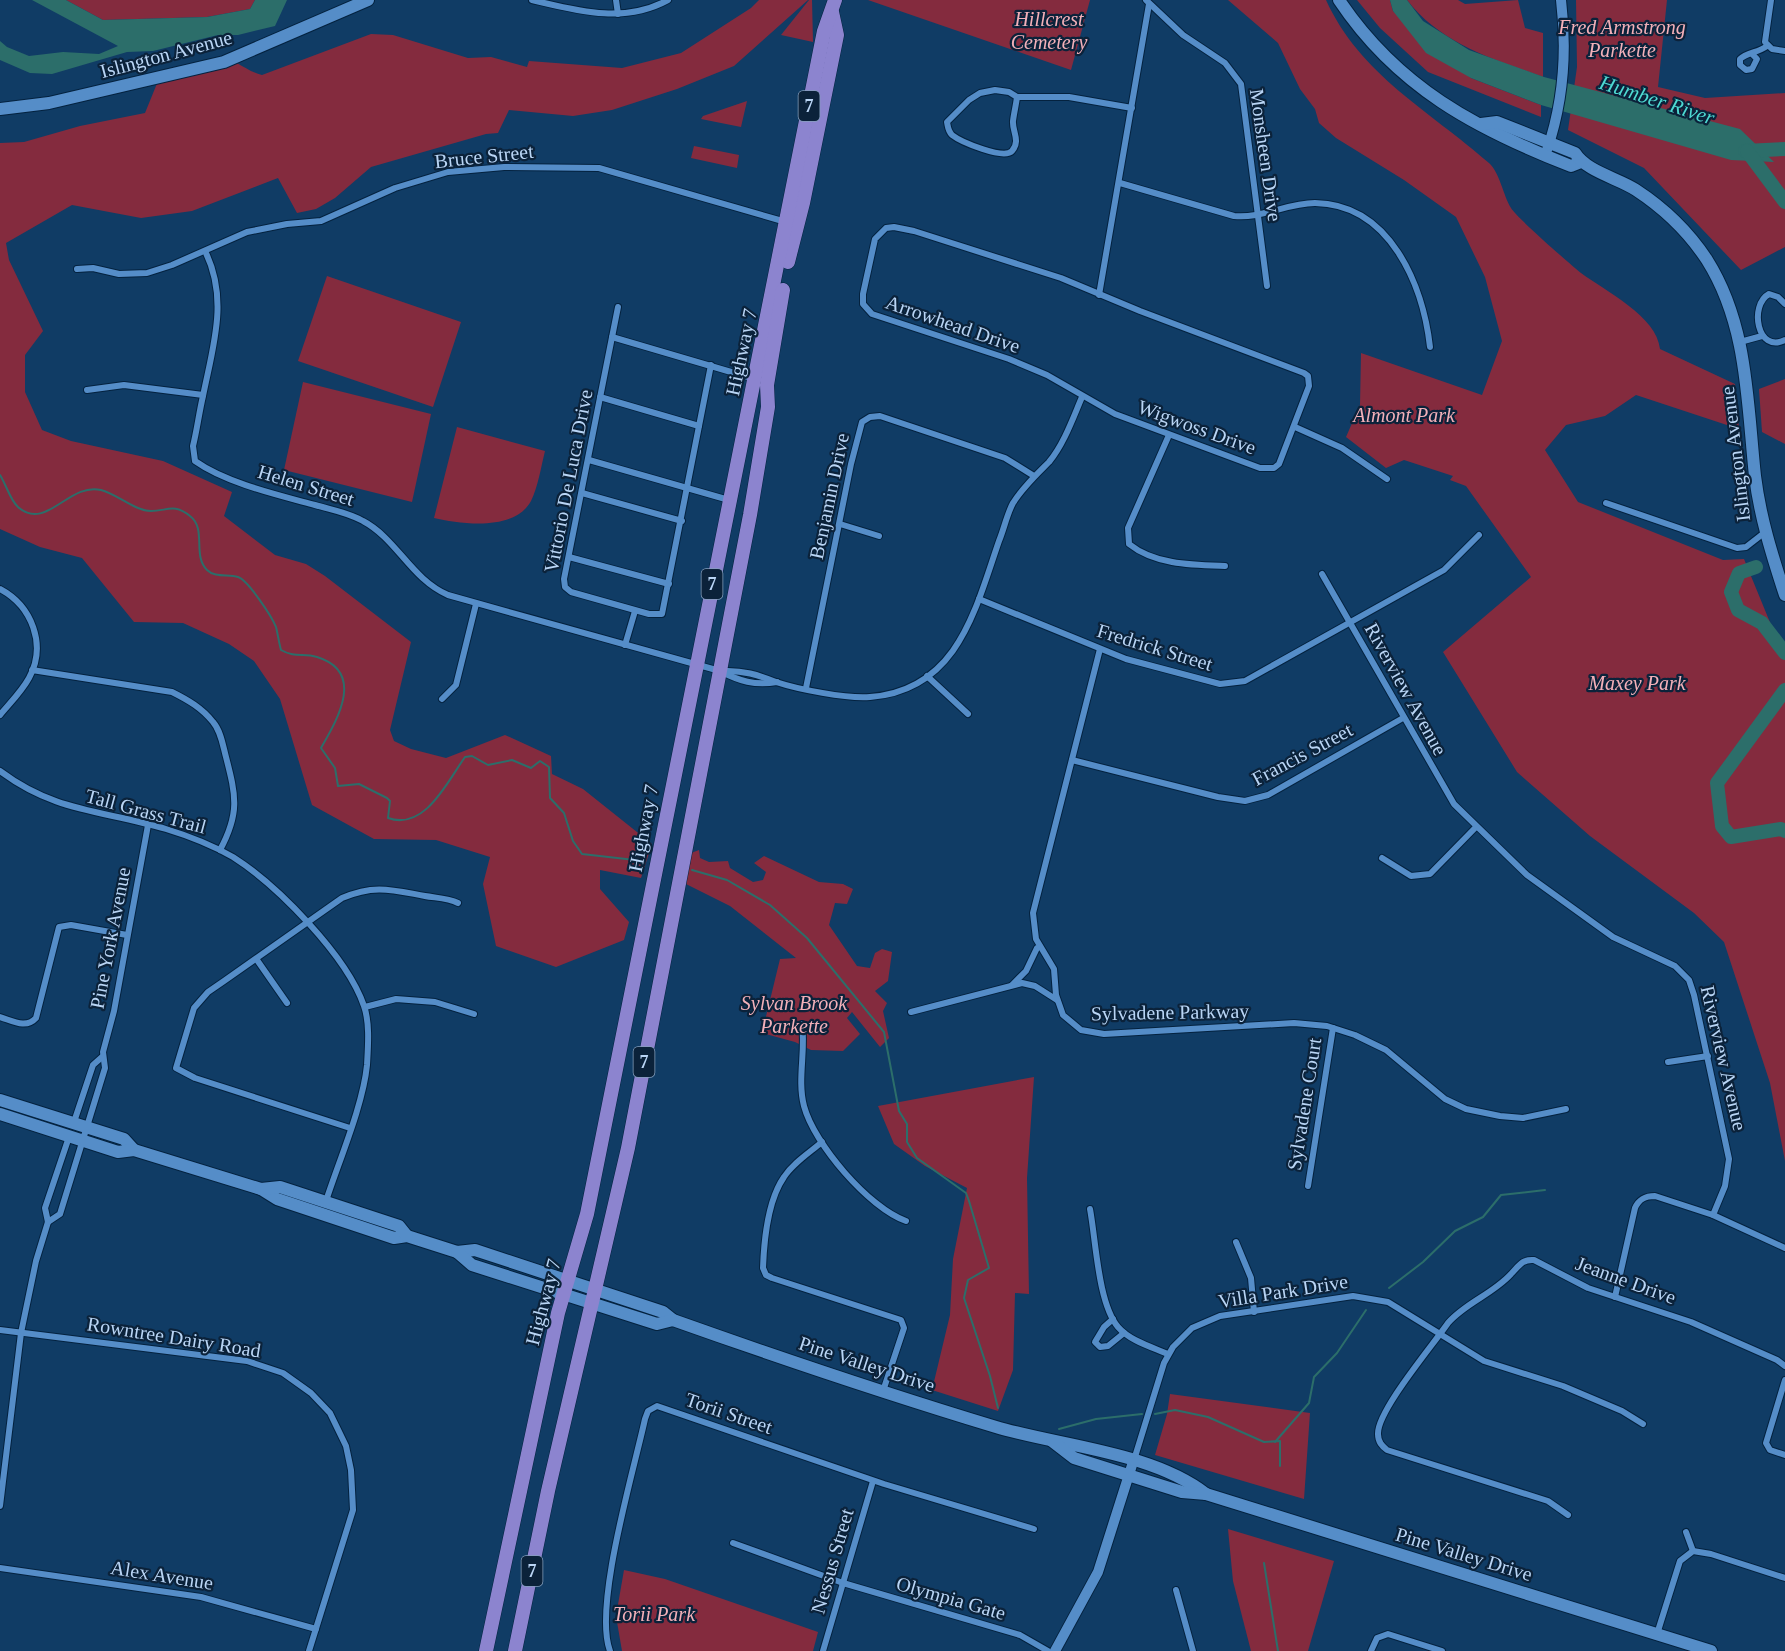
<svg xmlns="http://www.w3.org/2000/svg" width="1785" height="1651" viewBox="0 0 1785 1651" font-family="Georgia,serif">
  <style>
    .green { fill: #842b3e }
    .water { fill: #2c6e6a }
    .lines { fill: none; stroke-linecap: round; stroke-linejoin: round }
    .stream { stroke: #2c6e6a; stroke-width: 2 }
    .river { stroke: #2c6e6a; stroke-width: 14 }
    .minor-casing { stroke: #04223f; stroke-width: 8 }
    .tertiary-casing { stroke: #04223f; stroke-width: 12 }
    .secondary-casing { stroke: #04223f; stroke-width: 14 }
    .primary-casing { stroke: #04223f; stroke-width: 15 }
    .minor { stroke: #558dc8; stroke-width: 6 }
    .tertiary { stroke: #558dc8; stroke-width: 10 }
    .secondary { stroke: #558dc8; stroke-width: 12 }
    .primary { stroke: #8c84cf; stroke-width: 14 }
    .labels { text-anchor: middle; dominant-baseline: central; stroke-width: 4.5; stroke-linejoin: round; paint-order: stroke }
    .shield { fill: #0b223a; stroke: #859fbd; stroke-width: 1.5 }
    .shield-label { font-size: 18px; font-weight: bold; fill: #b9d5f5 }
    .park-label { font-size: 20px; font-style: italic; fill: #f3b0b9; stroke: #0b223a }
    .street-label { font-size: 20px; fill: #b9d5f5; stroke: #0b223a }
    .water-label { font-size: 21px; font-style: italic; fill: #4ed9d2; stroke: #0b223a }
  </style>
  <rect width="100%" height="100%" fill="#103c65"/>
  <g class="green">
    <path d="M66,0H255L250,9L207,17L103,20Z"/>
    <path d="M759,0H808L734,66L677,89L612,110L573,116L509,110L498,133L486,134L371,167L335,198L316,209L297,213L278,178L192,211L141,218L72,205L6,243L9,260L43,331L25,355V392L42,430L71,441L163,461L232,492L224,516L275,555L306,564L325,576L411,642L390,730L394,741L411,749L446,758L505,735L551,756L552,774L583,789L652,844L641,878L600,870V889L629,922L624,940L556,967L496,946L483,884L490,857L436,840L374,839L312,805L280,699L254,661L229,644L183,623L134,622L82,558L40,547L0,529V143L24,142L80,126L145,113L158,81L217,57C234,57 245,71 262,75L371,34L393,35L468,58L491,57L527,67L529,61L622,68L681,53L751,8Z"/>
    <path d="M809,0H812L813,42L781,35Z"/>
    <path d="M868,0H1090L1071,70Z"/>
    <path d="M1228,0H1326C1360,75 1430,111 1489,163C1500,173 1503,195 1511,208C1516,217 1570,264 1581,273C1605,291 1657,316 1660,349L1735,384L1739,429L1636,395L1605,416L1566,425L1545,450L1578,502L1723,560L1744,559L1785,659V1161L1770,1083L1724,942L1694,913L1590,836L1517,772L1443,652L1531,577L1466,486L1450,480L1453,476L1404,460L1386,468L1346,437L1360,405L1361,353L1482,395L1502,341L1485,277L1456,217L1404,180L1336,138L1319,123L1315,109L1300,89L1278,43Z"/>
    <path d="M1357,0H1390L1393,11L1471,78L1541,105V117L1428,72L1380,28Z"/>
    <path d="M1407,0H1458L1465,4L1518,0L1525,28L1543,33V77C1493,59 1441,44 1407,0Z"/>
    <path d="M1576,0H1667L1658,87L1705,98L1785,93V247L1741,270L1644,168L1568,130L1577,67Z"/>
    <path d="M747,101L741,127L701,119L703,116Z"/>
    <path d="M694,146L739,155L737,168L691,158Z"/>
    <path d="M327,276L461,322L433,407L298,361Z"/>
    <path d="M1785,379V444L1762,432L1759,389Z"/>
    <path d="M303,382L431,414L412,502L284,470Z"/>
    <path d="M457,427L545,451C541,467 538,487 531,501C514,532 461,524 434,518Z"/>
    <path d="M699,850L700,858L709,862L728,861L730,868L753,882L763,880L766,872L754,863L764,856L819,882L843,884L853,889L847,904L835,903L829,925L857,966L870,968L875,953L882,949L892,952L888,981L875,991L887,1003L883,1011L889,1038L880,1047L852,1012L847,1018L860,1034L843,1051L811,1050L795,1042L762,1033L780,959L796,958L730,906L686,884L691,853Z"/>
    <path d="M1034,1077L1027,1178L1029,1294L1015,1293L1013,1370L998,1411L932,1390L950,1315L953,1259L967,1188L925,1166L894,1144L878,1106Z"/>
    <path d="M1170,1394L1310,1413L1304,1499L1155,1455L1167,1414Z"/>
    <path d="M1228,1529L1334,1561L1308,1651H1251L1233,1581Z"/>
    <path d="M624,1570L665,1579L818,1632L813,1651H622L616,1616Z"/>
  </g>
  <g class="water">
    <path d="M32,0H66L103,20L207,17L250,9L255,0H287L275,26L238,35H218L153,51L127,52L52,74L30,73L0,60V41L7,47L29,56L63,52L99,54L118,46Z"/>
    <path d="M1390,0H1407L1423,21L1469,50L1544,77L1740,129L1774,162L1731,160L1541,105L1471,78L1426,53L1393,11Z"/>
  </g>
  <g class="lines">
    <g class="stream">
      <path d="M0,475C6,484 10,500 18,507C46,532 69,482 101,490C117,494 135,511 151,511C167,511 174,503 190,516C207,529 192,555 207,570C215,578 228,574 238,577C248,580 272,617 276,627C278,635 279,643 281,650C295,658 303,653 317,657C366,672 337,720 321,748L335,768L338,786L359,784L387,798L390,801L388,818C425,831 447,782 465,757L472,756L488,765L512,760L531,768L540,761L549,767L550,798L564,813L573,841L582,854L635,860"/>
      <path d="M692,870L727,880L770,905L807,938L884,1032L899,1111L907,1124V1142L917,1158L966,1193L969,1201L989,1268L968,1280L964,1298L990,1376L998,1408"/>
      <path d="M1389,1288L1423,1262L1455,1231L1483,1217L1501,1195L1545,1190"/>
      <path d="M1155,1414L1175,1410L1208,1417L1264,1442L1280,1441V1466"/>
      <path d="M1059,1429L1096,1419L1142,1414"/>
      <path d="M1275,1442L1309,1403L1314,1377L1337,1353L1366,1310"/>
      <path d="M1264,1563L1278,1651"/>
    </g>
    <g class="river">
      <path d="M1745,151L1785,149"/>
      <path d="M1747,151L1785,202"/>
      <path d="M1756,567L1739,573L1731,592L1738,610L1762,623L1785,653"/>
      <path d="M1785,690L1717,783L1722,826L1731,837L1781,829L1785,831"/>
    </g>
    <g class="minor-casing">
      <g id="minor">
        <path d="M532,0C578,11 624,24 668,0"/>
        <path d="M616,0L618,14"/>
        <path d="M1146,0L1183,35L1225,63L1241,84L1267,286"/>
        <path d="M1771,0L1765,42L1772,49L1785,51"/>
        <path d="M1752,54L1757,59L1752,69L1746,70L1740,65V59C1747,52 1758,53 1767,46"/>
        <path d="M1017,97C1016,105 1014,113 1013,121C1012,131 1021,141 1012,151C1004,160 961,142 952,135C948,131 948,127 947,122L969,100L980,93L995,90L1009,92L1017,97H1069L1132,108"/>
        <path d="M1120,183L1234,216C1261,219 1287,203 1315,203C1390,204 1423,285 1430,347"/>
        <path d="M894,227L914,231L1061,278L1140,311L1304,373L1308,376L1309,386L1279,464L1274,468H1260L1115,414L1047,375L1009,359L872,314L863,304V294L875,239L886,228Z"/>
        <path d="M205,251C229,299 213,346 203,396C199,413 197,430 193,446L195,461C226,483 278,495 315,505C332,510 347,512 363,521C397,539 411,579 448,595L720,671C739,681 755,686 777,682"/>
        <path d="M77,269L93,268L119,274L147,273L172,265L247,232L287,224L321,221L395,188L448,172L504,167L599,168L786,222"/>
        <path d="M1099,295L1149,4"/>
        <path d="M1785,304L1778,297L1769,294C1749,305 1757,354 1785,340"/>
        <path d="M618,307L564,579L565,587L571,592L649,614H662L711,365"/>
        <path d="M612,337L755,379"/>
        <path d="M1740,342L1762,336"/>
        <path d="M87,390L124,385L203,395"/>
        <path d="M600,397L699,426"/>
        <path d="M1295,427L1342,448L1387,479"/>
        <path d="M1169,435L1128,528L1129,544C1155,565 1193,565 1225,566"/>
        <path d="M589,460L729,500"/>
        <path d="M582,493L682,521"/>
        <path d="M1606,503L1737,548L1746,547L1764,533"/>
        <path d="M840,524L879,536"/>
        <path d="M569,557L669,584"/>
        <path d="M1322,574L1454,804L1527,875L1613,937L1675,966L1689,980L1694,995L1729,1159L1725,1186L1713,1215"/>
        <path d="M0,589C32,606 47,645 29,678C22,691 10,703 0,715"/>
        <path d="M979,599L1126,659L1220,684L1245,681L1444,570L1479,535"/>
        <path d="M625,645L635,611"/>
        <path d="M1100,649L1033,913L1036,939L1054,969L1056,995L1063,1015L1081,1030L1104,1034L1294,1023L1327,1026L1355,1035L1386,1050L1445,1099L1466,1109L1500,1116L1523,1118L1566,1109"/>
        <path d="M32,670L172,692C188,700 202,708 213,722C221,731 223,746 226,757C236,796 240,813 220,850"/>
        <path d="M723,671C743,670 758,675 776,682C797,689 847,699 870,697C958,690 975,610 999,541C1004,529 1007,514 1013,503C1023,487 1036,475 1049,462C1064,444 1073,418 1082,397"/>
        <path d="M927,676L968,714"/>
        <path d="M806,688L851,464L862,422L870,417L880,416L1005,458L1034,476"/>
        <path d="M442,699L456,685L476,604"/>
        <path d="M1072,760L1218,797L1245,801L1268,795L1403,718"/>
        <path d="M0,771C56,813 103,810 166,829C189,836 212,845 233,857C277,885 347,956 364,1006C370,1023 368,1047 367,1065C363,1106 338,1163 325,1204"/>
        <path d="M1382,858L1411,876L1430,874L1476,827"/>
        <path d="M257,960L287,1003"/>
        <path d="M1012,985L1026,971L1037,948L1040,947"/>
        <path d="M365,1007L396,999L435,1002L474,1014"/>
        <path d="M911,1012L1022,983L1035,986L1057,1000"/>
        <path d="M0,1017C13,1021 26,1029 36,1018L59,927L71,925L127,935"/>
        <path d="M802,1024C806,1051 797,1079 804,1106C814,1144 869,1208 906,1221"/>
        <path d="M1668,1062L1708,1056"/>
        <path d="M73,1125L93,1065L102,1057"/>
        <path d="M350,1128L195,1078L176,1068L194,1008L208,992L224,981L342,898C375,884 392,890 425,896C436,898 448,898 458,903"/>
        <path d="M822,1142C809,1153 793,1163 784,1177C768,1200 764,1240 763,1268L766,1275L772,1278L901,1320L904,1328L883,1391"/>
        <path d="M1308,1186L1333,1028"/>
        <path d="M1090,1209C1096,1241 1098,1303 1118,1327C1130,1341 1152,1347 1168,1354"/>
        <path d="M48,1222L60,1214L105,1068L103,1052L114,1011L148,825"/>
        <path d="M1236,1242L1251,1278L1254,1312"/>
        <path d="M1615,1297L1635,1208C1639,1199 1645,1196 1655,1196L1713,1215L1785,1248"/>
        <path d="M1113,1319L1104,1327L1095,1342L1100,1347L1108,1346L1124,1333"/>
        <path d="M0,1330L247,1361L283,1373L311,1393L330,1413L346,1446L351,1470L353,1510L309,1651"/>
        <path d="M1785,1380L1766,1443L1770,1450L1785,1455"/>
        <path d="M1134,1460L1164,1363L1173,1347L1192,1328L1220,1316L1353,1296L1388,1302L1484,1361L1563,1386L1622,1411L1643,1424"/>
        <path d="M0,1506L21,1333L36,1261L48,1222L45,1208L70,1134"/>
        <path d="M1568,1515L1548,1501L1387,1450C1382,1446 1378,1442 1378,1434C1377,1411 1433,1345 1448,1323C1465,1303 1493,1294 1511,1274C1519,1266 1522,1259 1534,1260L1588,1288L1691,1322L1777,1360L1785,1366"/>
        <path d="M1686,1532L1693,1551"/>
        <path d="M733,1543L843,1583L1020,1635L1048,1651"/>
        <path d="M0,1568L201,1597L316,1629"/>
        <path d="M1176,1590L1193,1651"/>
        <path d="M1657,1634L1680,1561L1693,1551L1711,1554L1785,1578"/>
        <path d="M610,1651C593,1607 634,1470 645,1419L648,1411L657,1406L884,1484L1034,1529"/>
        <path d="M823,1651L873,1481"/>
        <path d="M1371,1651L1377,1638L1388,1634L1442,1651"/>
      </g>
    </g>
    <g class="tertiary-casing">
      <g id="tertiary">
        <path d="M1547,150C1563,103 1567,50 1561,0"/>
        <path d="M1055,1651L1098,1572L1133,1462"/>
      </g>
    </g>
    <g class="secondary-casing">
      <g id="secondary">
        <path d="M1339,0C1397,87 1476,129 1571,166L1581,162"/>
        <path d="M0,109L49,103L224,62L368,0"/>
        <path d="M1481,124L1497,122L1575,153C1587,172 1618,178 1636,190C1665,209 1688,231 1707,260C1748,325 1747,402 1755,476C1760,517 1772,555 1785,595"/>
        <path d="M0,1100L124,1139L134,1150"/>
        <path d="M0,1114L118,1152L134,1150L261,1189L277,1199L394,1238L407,1236L457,1252L475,1250L663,1312L673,1320C780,1358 887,1394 996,1427C1060,1446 1152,1452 1206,1494"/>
        <path d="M261,1189L280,1187L399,1226L407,1236"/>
        <path d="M457,1252L472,1265L657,1324L673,1320"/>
        <path d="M1052,1441L1074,1458L1182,1492L1206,1494L1711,1651"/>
      </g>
    </g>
    <g class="primary-casing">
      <g id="primary">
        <path d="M788,262L803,203L837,35L832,12"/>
        <path d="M486,1651L558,1313L587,1214L824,31L835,0"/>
        <path d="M515,1651L548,1491L628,1148L750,515L768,407L767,385L783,290"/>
      </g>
    </g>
    <use href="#minor" class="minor"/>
    <use href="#tertiary" class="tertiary"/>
    <use href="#secondary" class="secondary"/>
    <use href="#primary" class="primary"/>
  </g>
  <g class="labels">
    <g class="shield">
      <rect x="798.5" y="91" width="21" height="30" rx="4.5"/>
      <rect x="701.5" y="569" width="21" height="30" rx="4.5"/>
      <rect x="633.5" y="1047" width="21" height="30" rx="4.5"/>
      <rect x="521.5" y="1556" width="21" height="30" rx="4.5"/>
    </g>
    <g class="shield-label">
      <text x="809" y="106">7</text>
      <text x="712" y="584">7</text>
      <text x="644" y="1062">7</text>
      <text x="532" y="1571">7</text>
    </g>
    <g class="park-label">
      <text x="1049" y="19">Hillcrest<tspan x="1049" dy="23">Cemetery</tspan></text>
      <text x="1622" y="27">Fred Armstrong<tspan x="1622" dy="23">Parkette</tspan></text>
      <text x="1404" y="415">Almont Park</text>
      <text x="1637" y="683">Maxey Park</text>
      <text x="794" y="1003">Sylvan Brook<tspan x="794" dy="23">Parkette</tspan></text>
      <text x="654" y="1614">Torii Park</text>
    </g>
    <g class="street-label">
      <text transform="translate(166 54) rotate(-15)">Islington Avenue</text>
      <text transform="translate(1266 155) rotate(82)">Monsheen Drive</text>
      <text transform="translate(484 156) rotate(-6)">Bruce Street</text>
      <text transform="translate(953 324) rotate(19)">Arrowhead Drive</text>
      <text transform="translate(741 352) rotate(-78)">Highway 7</text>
      <text transform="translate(1197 427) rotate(20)">Wigwoss Drive</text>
      <text transform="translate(1735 454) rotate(-97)">Islington Avenue</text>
      <text transform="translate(568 481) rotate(-79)">Vittorio De Luca Drive</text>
      <text transform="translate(306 485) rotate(17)">Helen Street</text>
      <text transform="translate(829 496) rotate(-78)">Benjamin Drive</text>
      <text transform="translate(1155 647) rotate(17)">Fredrick Street</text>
      <text transform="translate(1406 689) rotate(61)">Riverview Avenue</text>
      <text transform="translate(1302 754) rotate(-28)">Francis Street</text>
      <text transform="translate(146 811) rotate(15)">Tall Grass Trail</text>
      <text transform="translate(643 828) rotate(-79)">Highway 7</text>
      <text transform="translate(110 938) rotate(-79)">Pine York Avenue</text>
      <text transform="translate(1170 1012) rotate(-1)">Sylvadene Parkway</text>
      <text transform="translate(1724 1058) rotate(77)">Riverview Avenue</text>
      <text transform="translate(1304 1104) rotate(-81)">Sylvadene Court</text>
      <text transform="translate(1626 1280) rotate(20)">Jeanne Drive</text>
      <text transform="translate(1283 1291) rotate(-9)">Villa Park Drive</text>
      <text transform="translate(543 1302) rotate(-75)">Highway 7</text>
      <text transform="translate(174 1337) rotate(9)">Rowntree Dairy Road</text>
      <text transform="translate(867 1364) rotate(18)">Pine Valley Drive</text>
      <text transform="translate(729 1413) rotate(19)">Torii Street</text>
      <text transform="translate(1464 1554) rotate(17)">Pine Valley Drive</text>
      <text transform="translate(832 1561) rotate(-74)">Nessus Street</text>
      <text transform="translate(162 1575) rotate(9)">Alex Avenue</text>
      <text transform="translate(951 1598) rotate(16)">Olympia Gate</text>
    </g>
    <g class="water-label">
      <text transform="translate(1657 100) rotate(18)">Humber River</text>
    </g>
  </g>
</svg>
